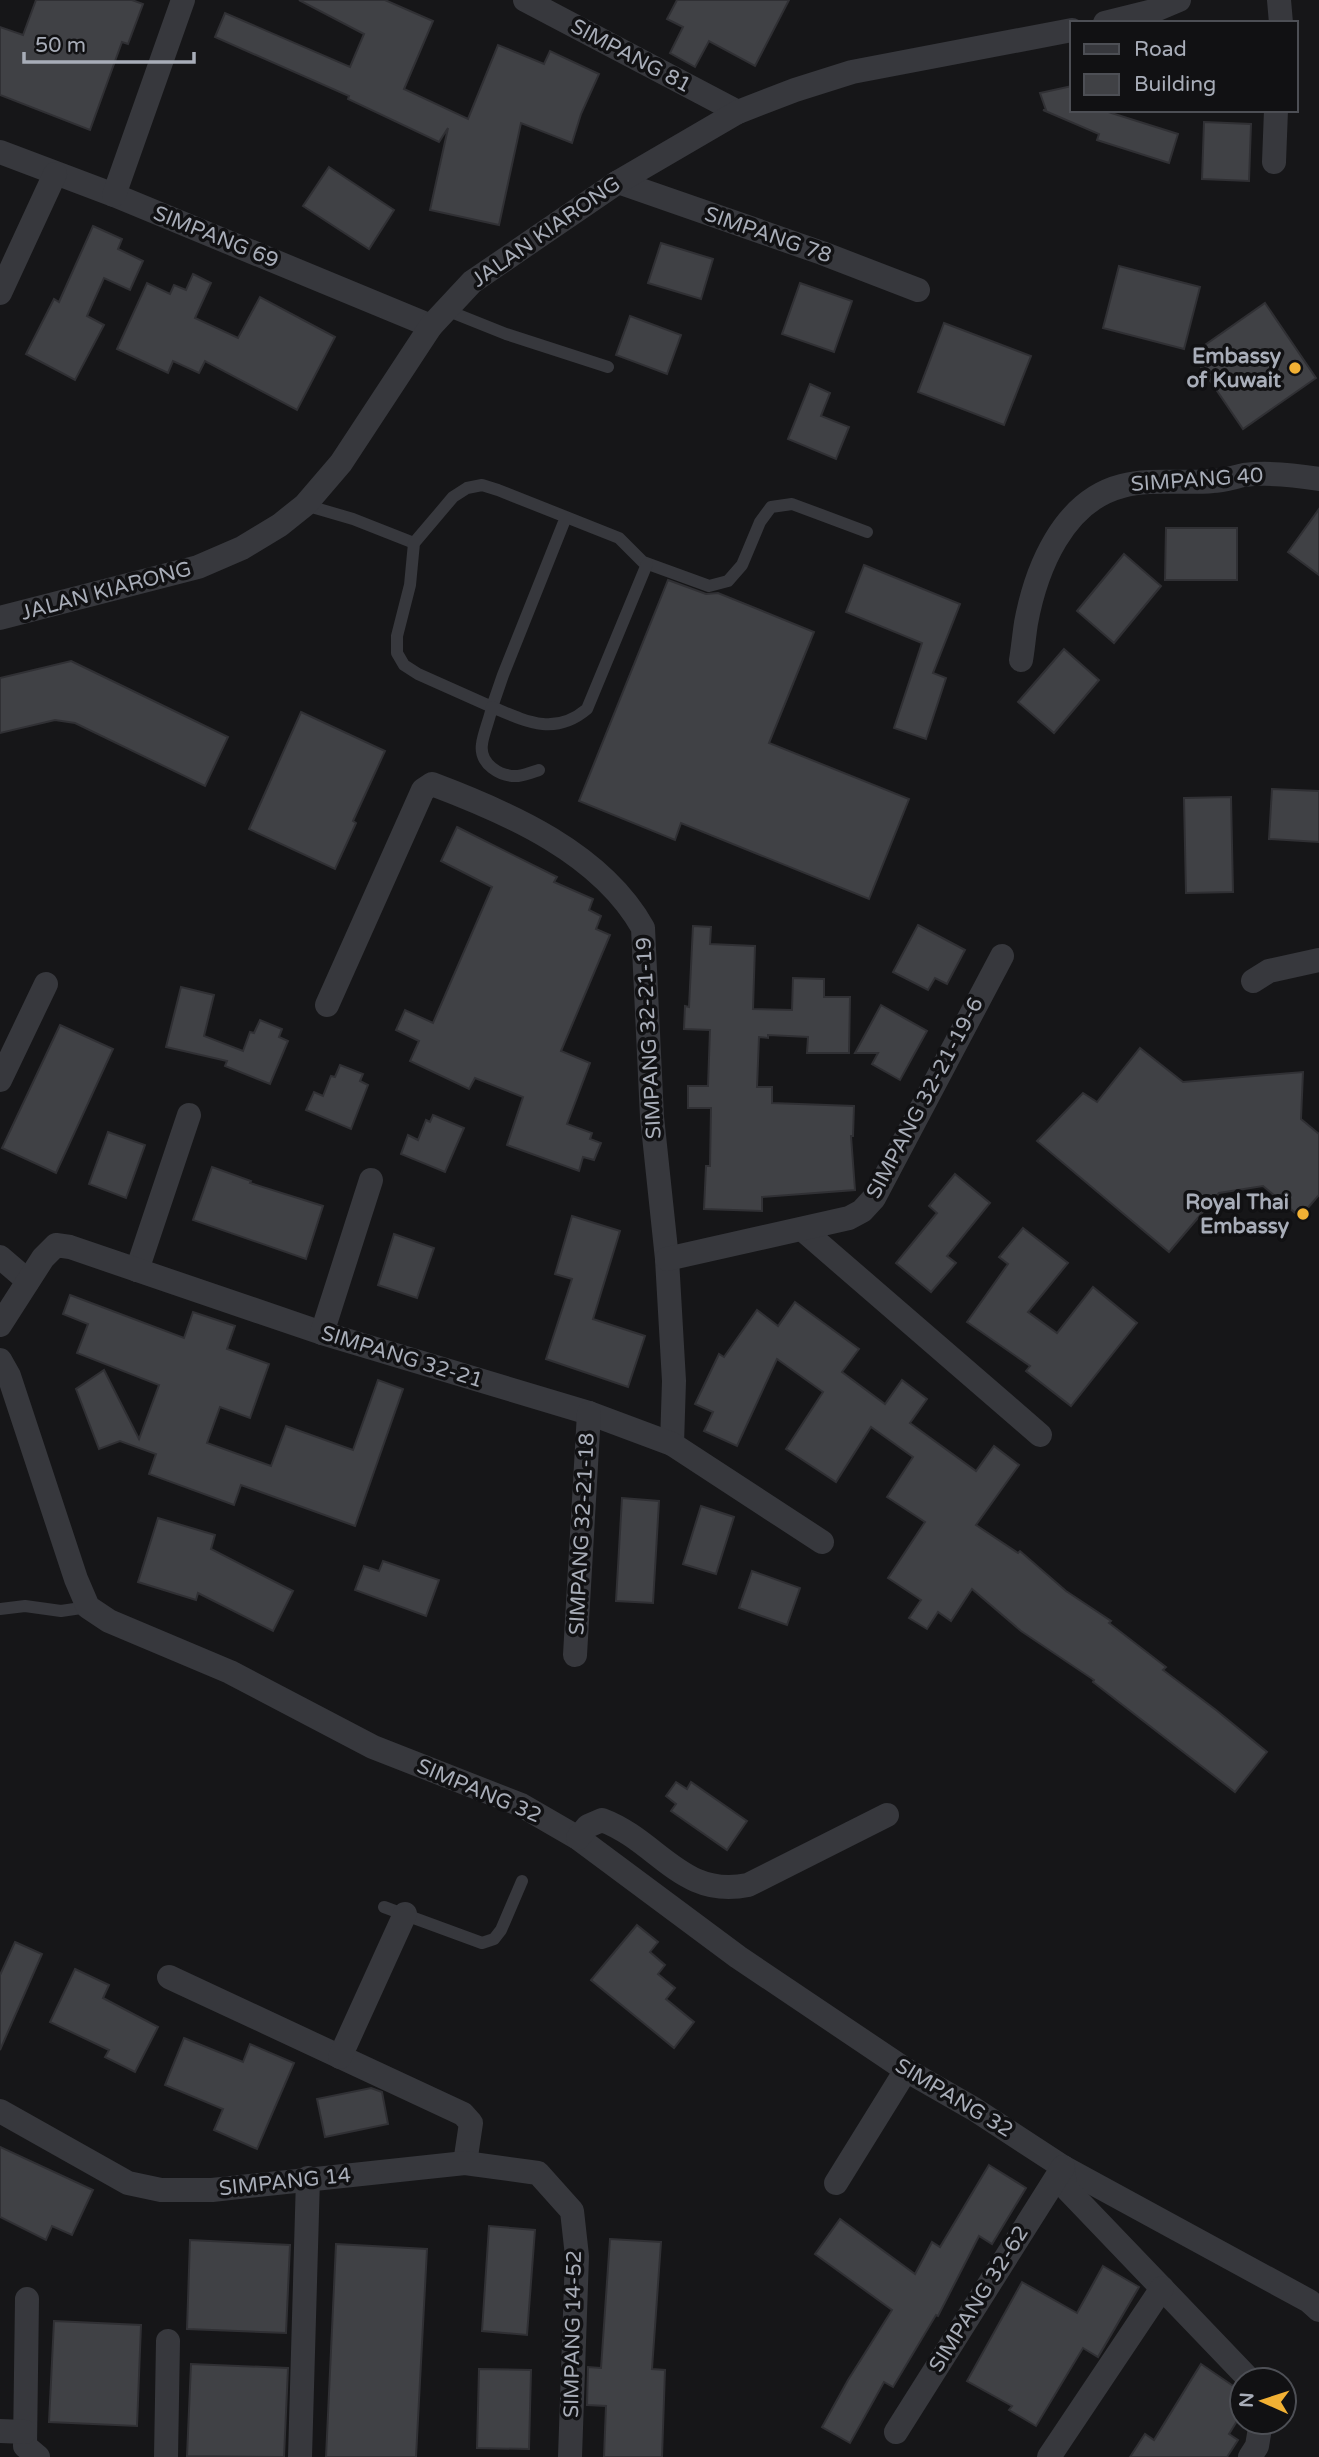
<svg xmlns="http://www.w3.org/2000/svg" width="1319" height="2457" viewBox="0 0 1319 2457" font-family="'Varela Round',sans-serif">
  <style>
    .building { fill: #404145; stroke: #303034; stroke-width: 2 }
    .lines { fill: none; stroke-linecap: round; stroke-linejoin: round }
    .service { stroke: #37383d; stroke-width: 12 }
    .minor { stroke: #37383d; stroke-width: 24 }
    .poi-dot { fill: #f2b134; stroke: #111113; stroke-width: 2.5 }
    .labels { text-anchor: middle; dominant-baseline: central; stroke-width: 7; stroke-linejoin: round; paint-order: stroke }
    .street-label { font-size: 21px; fill: #a8adb8; stroke: #111113 }
    .poi-label { font-size: 21px; font-weight: bold; fill: #a8adb8; stroke: #111113; text-anchor: end }
  </style>
  <rect width="100%" height="100%" fill="#161618"/>
  <g class="building">
    <path d="M36,0H132L143,4L128,44L122,42L90,130L0,95V27L23,35Z"/>
    <path d="M299,0H385L433,21L404,89L468,119L498,45L544,64L550,51L599,74L581,114L572,143L521,123L499,225L430,210L448,128L439,142L348,99L349,96L215,37L225,13L350,67L364,34Z"/>
    <path d="M677,0H789L755,66L709,41L695,67L670,53L683,27L667,19Z"/>
    <path d="M1072,86V110H1102L1178,134L1169,163L1097,140L1099,134L1043,110H1046L1040,93Z"/>
    <path d="M1204,122L1251,124L1249,181L1202,179Z"/>
    <path d="M329,167L394,210L369,249L303,206Z"/>
    <path d="M93,226L122,239L118,249L143,261L130,290L104,278L87,316L104,325L75,380L26,354L54,299L59,302Z"/>
    <path d="M661,243L713,259L701,299L648,283Z"/>
    <path d="M1119,266L1200,287L1184,349L1103,328Z"/>
    <path d="M193,274L211,283L195,318L238,338L260,297L335,337L297,410L205,361L199,373L173,361L168,373L117,349L147,283L170,294L174,285L186,290Z"/>
    <path d="M800,283L852,301L834,352L782,334Z"/>
    <path d="M1265,303L1316,378L1243,429L1192,354Z"/>
    <path d="M630,316L681,335L667,374L616,355Z"/>
    <path d="M944,323L1031,356L1004,425L918,392Z"/>
    <path d="M810,384L830,393L821,416L849,427L836,459L788,439Z"/>
    <path d="M1319,509V575L1288,552Z"/>
    <path d="M1166,528H1237V580H1165Z"/>
    <path d="M1124,554L1161,586L1114,643L1077,611Z"/>
    <path d="M864,565L960,604L933,673L946,678L926,739L894,728L922,643L846,612Z"/>
    <path d="M668,580L706,594L718,593L814,632L769,743L909,799L869,899L681,823L675,840L579,801Z"/>
    <path d="M1064,649L1099,680L1054,733L1018,702Z"/>
    <path d="M71,661L228,737L205,786L75,723L55,720L0,733V678Z"/>
    <path d="M301,712L385,751L353,821L356,823L335,869L249,829Z"/>
    <path d="M1272,789L1319,791V842L1269,839Z"/>
    <path d="M1231,797L1233,892L1186,893L1184,798Z"/>
    <path d="M457,827L557,877L554,882L593,899L589,910L601,916L596,929L610,935L561,1051L590,1063L567,1124L592,1133L590,1139L601,1143L594,1160L583,1157L579,1171L507,1145L523,1097L475,1078L469,1089L410,1061L419,1041L396,1030L405,1010L433,1023L492,887L441,861Z"/>
    <path d="M918,925L965,950L947,984L935,978L928,990L893,972Z"/>
    <path d="M693,926L711,927L710,944L755,946L753,1009L792,1010L793,978L824,979V997H850L849,1053H807L808,1037L768,1035V1038L759,1037L757,1087H772V1103L854,1106L853,1136H851L855,1190L762,1197V1211L704,1209L706,1166H710L711,1108H688V1086H708L710,1030L684,1029L685,1006L689,1007Z"/>
    <path d="M181,987L214,995L204,1036L243,1051L250,1032L254,1033L260,1020L282,1029L279,1037L288,1041L270,1084L225,1066L227,1061L166,1047Z"/>
    <path d="M881,1005L927,1031L900,1080L872,1064L878,1053H855Z"/>
    <path d="M60,1025L113,1049L56,1173L2,1148Z"/>
    <path d="M1140,1048L1183,1082L1303,1072L1301,1119L1319,1134V1195L1300,1217L1263,1186L1219,1193L1169,1252L1037,1141L1083,1093L1097,1102Z"/>
    <path d="M340,1065L363,1074L360,1081L368,1085L351,1129L306,1110L314,1092L323,1096L331,1076L335,1077Z"/>
    <path d="M433,1115L464,1128L445,1172L401,1154L408,1135L418,1140L426,1120L430,1122Z"/>
    <path d="M108,1132L145,1145L126,1198L89,1184Z"/>
    <path d="M212,1167L251,1181L250,1183L323,1206L306,1259L193,1220Z"/>
    <path d="M955,1174L990,1203L947,1256L956,1263L931,1292L896,1263L937,1213L929,1206Z"/>
    <path d="M572,1216L620,1231L593,1319L645,1336L628,1387L546,1359L572,1279L555,1274Z"/>
    <path d="M1023,1228L1068,1263L1028,1312L1057,1333L1093,1287L1137,1323L1071,1406L1026,1371L1030,1366L967,1322L1008,1264L999,1257Z"/>
    <path d="M394,1234L434,1248L417,1298L378,1285Z"/>
    <path d="M70,1295L184,1338L193,1312L235,1326L227,1349L269,1364L250,1418L220,1407L207,1443L271,1466L286,1426L353,1450L378,1380L403,1389L355,1526L241,1485L234,1505L149,1474L156,1454L120,1441L99,1449L76,1389L104,1370L139,1439L159,1385L77,1353L88,1324L63,1314Z"/>
    <path d="M795,1302L859,1349L842,1372L885,1404L902,1380L927,1399L910,1423L976,1471L994,1446L1019,1465L976,1525L1018,1553L1020,1551L1066,1591L1111,1621L1109,1623L1166,1667L1163,1670L1216,1710L1267,1752L1235,1792L1093,1682L1094,1680L1021,1631L972,1589L951,1621L938,1612L927,1629L909,1618L921,1600L888,1578L925,1522L887,1497L913,1457L871,1427L836,1482L786,1449L823,1392L777,1359L737,1446L704,1431L713,1412L695,1404L719,1354L724,1357L757,1310L778,1326Z"/>
    <path d="M622,1498L659,1501L653,1603L616,1601Z"/>
    <path d="M701,1506L734,1517L716,1574L683,1564Z"/>
    <path d="M158,1518L215,1535L211,1549L293,1591L273,1631L198,1593L196,1600L138,1582Z"/>
    <path d="M383,1561L439,1580L426,1616L355,1590L364,1566L379,1571Z"/>
    <path d="M752,1571L800,1588L787,1625L739,1608Z"/>
    <path d="M676,1782L687,1789L691,1782L747,1821L727,1850L671,1811L676,1804L666,1796Z"/>
    <path d="M637,1925L658,1942L650,1952L665,1965L658,1974L675,1988L666,1999L694,2022L674,2048L591,1980Z"/>
    <path d="M15,1942L42,1954L0,2050V1975Z"/>
    <path d="M75,1969L109,1985L103,1998L158,2027L135,2072L105,2057L109,2050L50,2022Z"/>
    <path d="M184,2038L243,2062L250,2044L294,2063L257,2149L214,2130L223,2109L165,2085Z"/>
    <path d="M371,2088L382,2092L388,2124L325,2137L317,2099Z"/>
    <path d="M0,2147L93,2190L72,2235L52,2226L46,2240L0,2217Z"/>
    <path d="M989,2165L1026,2188L992,2244L979,2236L938,2316L936,2315L893,2387L884,2382L850,2443L822,2427L848,2380L892,2310L815,2254L840,2219L915,2274L932,2242L940,2247Z"/>
    <path d="M489,2226L535,2230L527,2335L482,2331Z"/>
    <path d="M610,2239L661,2242L652,2369L665,2370L662,2457H604L606,2406L587,2405L588,2367L601,2368Z"/>
    <path d="M190,2240L290,2245L286,2333L187,2329Z"/>
    <path d="M336,2244L427,2249L416,2457H326Z"/>
    <path d="M1103,2266L1139,2287L1098,2357L1083,2348L1036,2426L1009,2410L1012,2406L967,2381L1022,2282L1077,2313Z"/>
    <path d="M54,2321L141,2325L137,2426L49,2422Z"/>
    <path d="M191,2364L288,2368L284,2457L187,2456Z"/>
    <path d="M1201,2364L1242,2392V2413L1229,2434L1238,2440L1227,2457H1130L1145,2434L1154,2440Z"/>
    <path d="M479,2369L531,2370L529,2449L477,2448Z"/>
  </g>
  <g class="lines">
    <g class="service">
      <path d="M446,310L506,334L608,367"/>
      <path d="M305,505L353,519L414,543"/>
      <path d="M566,517L503,675L492,707L418,674L404,665L397,653V636L410,585L414,543L453,497L467,488L482,485L498,490L619,538L643,562L709,586L728,581L742,565L760,522L771,507L792,504L867,532"/>
      <path d="M539,770C533,772 525,775 518,776C500,777 479,764 482,744C483,734 490,718 492,707C527,722 555,736 587,709L647,564"/>
      <path d="M0,1609L25,1606L61,1611L88,1607"/>
      <path d="M384,1907L482,1943L494,1939L501,1930L522,1881"/>
    </g>
    <g class="minor">
      <path d="M525,0L738,112"/>
      <path d="M1279,0L1281,23"/>
      <path d="M1105,23L1153,11L1179,0"/>
      <path d="M0,152L114,195L431,326"/>
      <path d="M1274,162L1276,110"/>
      <path d="M618,182L822,253L918,290"/>
      <path d="M114,195L183,0"/>
      <path d="M0,293L55,174"/>
      <path d="M0,618L198,567L242,548L280,525L305,505L341,463L431,326L472,282L618,182L738,112L795,90L852,72L1072,30"/>
      <path d="M1021,660C1023,648 1024,636 1026,623C1036,569 1063,501 1122,486C1151,478 1183,484 1213,481C1223,481 1234,477 1244,475C1269,472 1295,475 1319,479"/>
      <path d="M1253,981L1269,971L1319,960"/>
      <path d="M327,1005L423,790L432,784C509,813 601,853 643,928L652,1117L667,1259L674,1381L672,1444"/>
      <path d="M0,1080L46,984"/>
      <path d="M802,1229L1040,1435"/>
      <path d="M0,1257L28,1281"/>
      <path d="M667,1259L849,1218L862,1211L874,1198L1002,956"/>
      <path d="M137,1270L189,1115"/>
      <path d="M0,1325L43,1258L56,1245L70,1247L322,1333L589,1413L672,1444L822,1542"/>
      <path d="M322,1333L371,1180"/>
      <path d="M0,1360L9,1376L76,1579L88,1607L109,1621L230,1672L373,1747L521,1805L578,1838L738,1957L906,2070L974,2109L1063,2167L1309,2301L1319,2310"/>
      <path d="M575,1655L589,1413"/>
      <path d="M578,1838L588,1826L602,1820C658,1841 682,1899 748,1885L887,1815"/>
      <path d="M169,1977L463,2114L471,2123L465,2163"/>
      <path d="M340,2057L405,1914"/>
      <path d="M0,2111L128,2183L161,2190H212L465,2163L538,2173L572,2211L577,2256L570,2457"/>
      <path d="M1063,2167L1065,2187L1250,2380"/>
      <path d="M836,2183L906,2070"/>
      <path d="M27,2299L25,2446L38,2457"/>
      <path d="M0,2431L25,2432"/>
      <path d="M896,2432L1063,2167"/>
      <path d="M166,2457L168,2341"/>
      <path d="M300,2457L308,2178"/>
      <path d="M1049,2457L1162,2288"/>
      <path d="M1250,2457L1257,2446L1261,2422"/>
    </g>
  </g>
  <g class="poi-dot">
    <circle cx="1295" cy="368" r="7"/>
    <circle cx="1303" cy="1214" r="7"/>
  </g>
  <g class="labels">
    <g class="street-label">
      <text transform="translate(631 56) rotate(28)">SIMPANG 81</text>
      <text transform="translate(546 232) rotate(-35)">JALAN KIARONG</text>
      <text transform="translate(768 235) rotate(19)">SIMPANG 78</text>
      <text transform="translate(216 237) rotate(22)">SIMPANG 69</text>
      <text transform="translate(1197 480) rotate(-4)">SIMPANG 40</text>
      <text transform="translate(106 591) rotate(-15)">JALAN KIARONG</text>
      <text transform="translate(649 1038) rotate(-93)">SIMPANG 32-21-19</text>
      <text transform="translate(925 1098) rotate(-62)">SIMPANG 32-21-19-6</text>
      <text transform="translate(402 1357) rotate(17)">SIMPANG 32-21</text>
      <text transform="translate(582 1534) rotate(-87)">SIMPANG 32-21-18</text>
      <text transform="translate(479 1791) rotate(23)">SIMPANG 32</text>
      <text transform="translate(954 2098) rotate(31)">SIMPANG 32</text>
      <text transform="translate(285 2182) rotate(-6)">SIMPANG 14</text>
      <text transform="translate(979 2299) rotate(-58)">SIMPANG 32-62</text>
      <text transform="translate(573 2334) rotate(-89)">SIMPANG 14-52</text>
    </g>
    <g class="poi-label">
      <text x="1281" y="356">Embassy<tspan x="1281" dy="24">of Kuwait</tspan></text>
      <text x="1289" y="1202">Royal Thai<tspan x="1289" dy="24">Embassy</tspan></text>
    </g>
  </g>
  <rect x="1070" y="21" width="228" height="91" fill="#111113" stroke="#4d4f55" stroke-width="2"/>
  <rect x="1084" y="44" width="35" height="10" fill="#37383d" stroke="#4d4f55" stroke-width="2"/>
  <text x="1134" y="56" font-size="21" fill="#a8adb8">Road</text>
  <rect x="1084" y="74" width="35" height="21" fill="#404145" stroke="#4d4f55" stroke-width="2"/>
  <text x="1134" y="91" font-size="21" fill="#a8adb8">Building</text>
  <g transform="translate(1263 2401) rotate(273)"><circle r="33" fill="#111113" stroke="#4d4f55" stroke-width="2"/>
  <path d="M0-5L12 26L0 18L-12 26Z" fill="#f2b134"/>
  <text y="-10" font-size="19" font-weight="bold" text-anchor="middle" fill="#a8adb8">N</text>
  </g>
  <path d="M24 52v10h170v-10" fill="none" stroke="#a8adb8" stroke-width="3.5"/>
  <text x="35" y="52" font-size="21" fill="#a8adb8" stroke="#111113" stroke-width="5" paint-order="stroke">50 m</text>
</svg>
